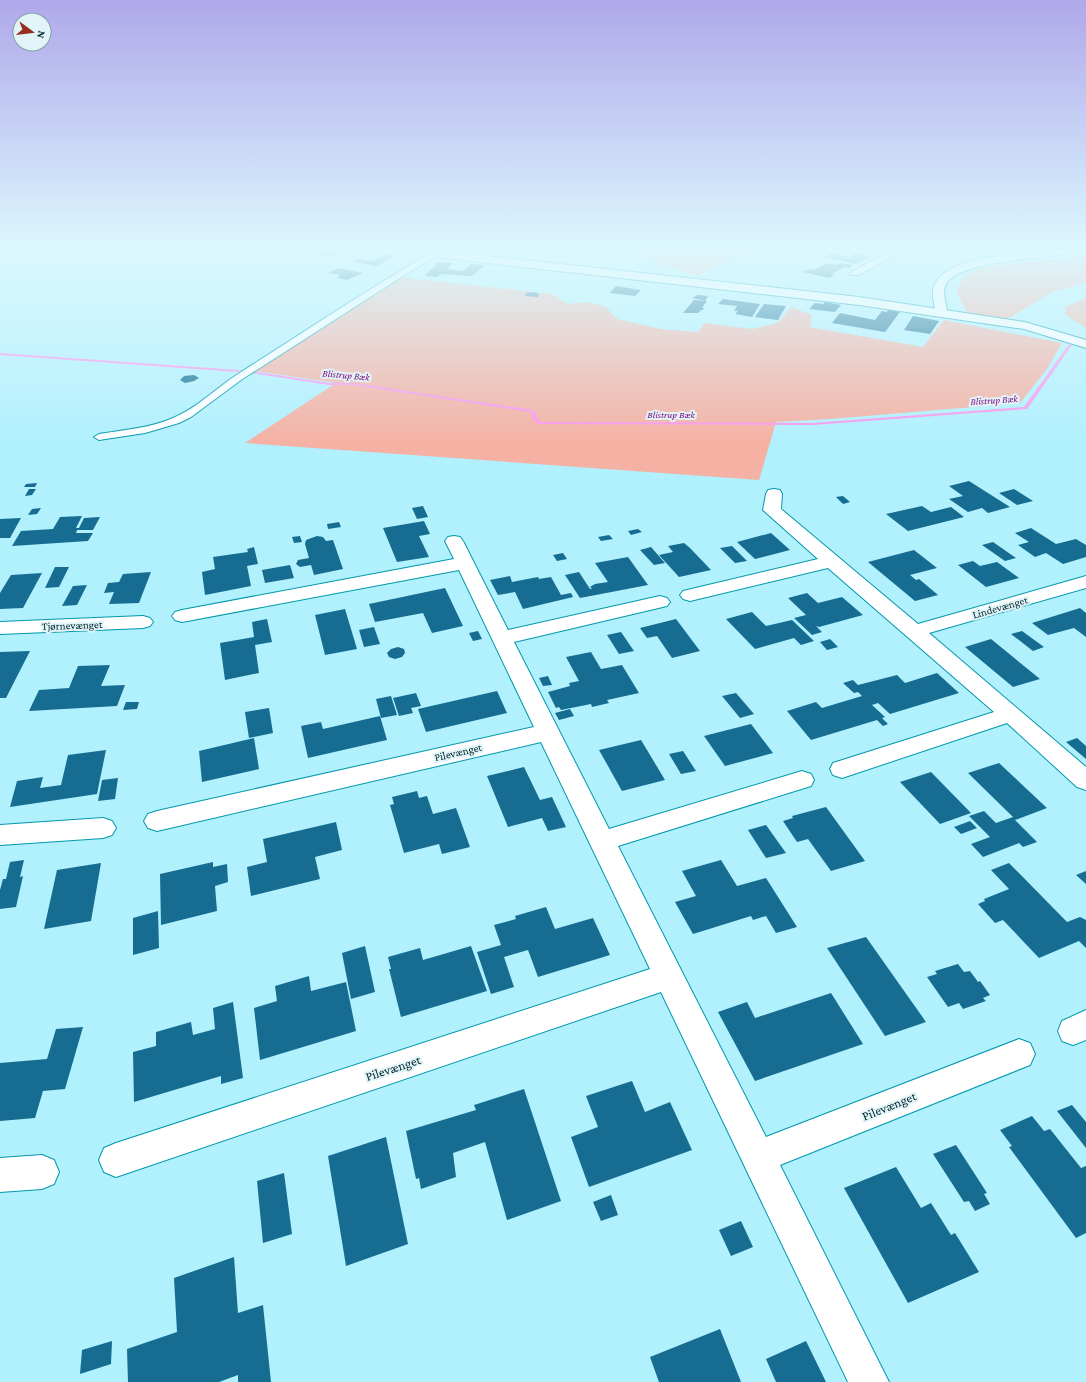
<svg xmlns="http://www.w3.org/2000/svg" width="1086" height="1382" viewBox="0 0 1086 1382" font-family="'Crimson Pro',serif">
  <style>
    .green { fill: #f5b1a4 }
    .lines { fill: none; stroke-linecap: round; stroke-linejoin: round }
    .stream { fill: #fa97ed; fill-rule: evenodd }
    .building { fill: #166d91 }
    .service-casing { stroke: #0098ad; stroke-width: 2 }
    .minor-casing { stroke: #0098ad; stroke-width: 2 }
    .tertiary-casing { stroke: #0098ad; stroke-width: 2 }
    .service { fill: #fff; fill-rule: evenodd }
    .minor { fill: #fff; fill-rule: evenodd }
    .tertiary { fill: #fff; fill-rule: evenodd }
    .labels { text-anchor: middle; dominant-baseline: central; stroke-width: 4; stroke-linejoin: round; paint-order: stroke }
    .far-water-label { font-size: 10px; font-style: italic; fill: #7f0078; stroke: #e1f5f9 }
    .street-label { font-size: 11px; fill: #00232a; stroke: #e1f5f9 }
    .near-street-label { font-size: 13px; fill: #00232a; stroke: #e1f5f9 }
  </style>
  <rect width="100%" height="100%" fill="#b1f0fd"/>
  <g class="green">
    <path d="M624,250H752L696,276Z"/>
    <path d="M1086,253V282L1052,292L1006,320L968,313L956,292L963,277L981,268L1013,263L1063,259Z"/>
    <path d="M400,277L552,294L568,304L589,302L606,307L617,319L661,329L698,332L704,323L752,329L778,323L791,307L812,315L810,327L923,347L944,320L1062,343L1047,369L1020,403L830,419L776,422L759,480L245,443L336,383L255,371Z"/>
    <path d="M1086,298V328L1066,315L1065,307Z"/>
  </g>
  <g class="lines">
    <g class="stream">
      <path d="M1069,344L1072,345L1027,409L813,425L538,424L536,423L530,412L354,385H329L251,373L249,372L251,371L329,383H354L532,410L534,411L540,422L813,423L1024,407Z"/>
      <path d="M0,353L238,370L240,371L238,372L0,355Z"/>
    </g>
  </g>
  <g class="building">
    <path d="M327,250H345L333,255L338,256L335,257L316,255Z"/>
    <path d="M831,253L849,257L856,253L870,257L856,264L823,257Z"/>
    <path d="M385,254L396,256L377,266L353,262L359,259L372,261Z"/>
    <path d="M438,262L453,263L447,269L464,271L471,264L485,265L472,276L440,274L437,277L425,276Z"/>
    <path d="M828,263L836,265L841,263L853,265L849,268L845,267L831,274L835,275L829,278L803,272L809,269L814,270Z"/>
    <path d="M339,268L363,273L347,280L336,278L341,275L329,273Z"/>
    <path d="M616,286L641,290L635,296L610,293Z"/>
    <path d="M534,292L539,294L538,297L525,296L526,293Z"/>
    <path d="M698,295L708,296L705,301L692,298Z"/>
    <path d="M723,299L760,304L752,317L735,314L738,311H734L737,306L718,304Z"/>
    <path d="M694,300L707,301L702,308H704L703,310H701L698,313H683Z"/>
    <path d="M825,302L841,305L835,312L809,309L815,303L823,304Z"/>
    <path d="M764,304L786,306L778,320L755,317Z"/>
    <path d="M888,310L900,312L885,332L832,323L840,313L875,320L882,311L887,312Z"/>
    <path d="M913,316L939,321L930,334L904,330Z"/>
    <path d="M194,375L199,378L194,381L185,383L180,380L184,376Z"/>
    <path d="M969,481L1010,507L988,513L982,508L968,512L949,499L963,496L949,486Z"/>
    <path d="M37,483L35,487H24L26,484Z"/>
    <path d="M29,489H36L32,495L25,496Z"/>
    <path d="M1014,489L1033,501L1017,505L999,493Z"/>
    <path d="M843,496L850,502L843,504L836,497Z"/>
    <path d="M423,506L428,517L417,519L412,508Z"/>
    <path d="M922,506L931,512L951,507L964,517L908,531L886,514Z"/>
    <path d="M41,508L37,514L28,515L32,509Z"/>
    <path d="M82,516L76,528H79L84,518L100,517L93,530H77L76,533H93L88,541L12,546L21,531L53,529L60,517Z"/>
    <path d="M21,518L10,538H0V519Z"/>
    <path d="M424,521L430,534L419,536L429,557L397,562L383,528Z"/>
    <path d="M339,522L341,527L328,529L327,524Z"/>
    <path d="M1031,528L1056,544L1076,539L1086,545V557L1063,564L1046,553L1035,557L1018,545L1029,542L1015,533Z"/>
    <path d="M638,529L642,532L631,535L628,531Z"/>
    <path d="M771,533L790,550L755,559L737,542Z"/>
    <path d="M609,535L613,539L601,541L598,537Z"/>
    <path d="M300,536L302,542L294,543L292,537Z"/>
    <path d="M317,536L323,537L326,541L333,540L343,569L314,575L311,565L300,567L296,564L298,560L309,558L305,544L306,540Z"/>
    <path d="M993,542L1016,558L1005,561L982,545Z"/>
    <path d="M684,543L690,548L711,570L679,577L659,555L673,552L668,546Z"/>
    <path d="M732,546L747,561L735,563L720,548Z"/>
    <path d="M254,547L258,564L247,566L251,586L205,595L202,572L215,569L213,557L248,552L247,549Z"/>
    <path d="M651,547L665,563L654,565L640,550Z"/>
    <path d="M914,550L937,568L910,575L916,580L919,579L938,595L915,601L868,562Z"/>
    <path d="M563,553L567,559L557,561L553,555Z"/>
    <path d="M628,557L648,585L580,598L565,575L579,572L590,589H592L590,587L595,584L608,582L595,563Z"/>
    <path d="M973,561L980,566L997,562L1019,578L986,587L958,565Z"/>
    <path d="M290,565L294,578L265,583L262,570Z"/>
    <path d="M55,567H69L59,587L45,588Z"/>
    <path d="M151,572L139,603L109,604L114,592L104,593L108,583L119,582L123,574Z"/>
    <path d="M42,573L23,608L0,609V593L11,575Z"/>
    <path d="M510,576L512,582L538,577L539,579L551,577L561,595L571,593L573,597L523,609L515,592L498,595L490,580Z"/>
    <path d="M87,585L77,605L62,606L73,586Z"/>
    <path d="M445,588L463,626L432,633L423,613L375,622L369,604Z"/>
    <path d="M807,593L818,603L842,597L863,615L819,627L816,626L822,632L812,635L794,618L806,615L788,598Z"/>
    <path d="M1080,608L1086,613V637L1074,628L1048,635L1032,623Z"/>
    <path d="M345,609L357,649L325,655L315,615Z"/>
    <path d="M752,612L766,626L792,620L814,641L801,645L794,638L755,649L726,619Z"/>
    <path d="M267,619L272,642L255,645L259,673L225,680L220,643L254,637L252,622Z"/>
    <path d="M676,619L700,651L672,658L657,636L647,638L640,628Z"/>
    <path d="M374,627L380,644L364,647L359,630Z"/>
    <path d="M478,631L482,639L473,641L469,633Z"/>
    <path d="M1022,631L1044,647L1033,651L1011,634Z"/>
    <path d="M621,632L634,651L619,654L607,635Z"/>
    <path d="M830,639L838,647L827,650L820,642Z"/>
    <path d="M991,639L1040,679L1013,687L965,647Z"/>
    <path d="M398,647L404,649L405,653L402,657L395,659L389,657L387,653L391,649Z"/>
    <path d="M30,651L6,698H0V652Z"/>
    <path d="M591,652L601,669L622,665L639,693L607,700L609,703L592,707L591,704L561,710L559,707L556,708L548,692L570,686L569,683L579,681L566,657Z"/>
    <path d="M110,665L101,686L125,685L117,706L29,711L39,690L69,688L78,666Z"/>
    <path d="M937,673L959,693L890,714L878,703L872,705L885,717L882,718L888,724L883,726L877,720L811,740L787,711L816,702L822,708L862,696L858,692L854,693L843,683L853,680L858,685L897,675L905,683Z"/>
    <path d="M548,676L552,685L543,686L539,678Z"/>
    <path d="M497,691L507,713L426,732L418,709Z"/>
    <path d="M416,693L421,706L411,708L413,713L399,716L393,698Z"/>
    <path d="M736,693L754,714L740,718L722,696Z"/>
    <path d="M391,696L397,715L381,718L376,699Z"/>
    <path d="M126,702H139L137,709L123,710Z"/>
    <path d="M269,708L273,733L249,738L245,712Z"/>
    <path d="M570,709L574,716L559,720L555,713Z"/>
    <path d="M380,716L387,740L308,758L301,726L321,722L323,729Z"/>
    <path d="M751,724L773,753L725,766L704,736Z"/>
    <path d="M254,738L259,769L202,782L199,751Z"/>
    <path d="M1077,738L1086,746V759L1066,742Z"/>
    <path d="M641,740L665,780L622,791L599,750Z"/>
    <path d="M106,750L97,794L10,807L17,781L43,777L40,788L61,785L68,755Z"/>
    <path d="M683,751L696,771L681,774L669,754Z"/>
    <path d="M999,763L1047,808L1015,820L1037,842L1023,847L1019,843L983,857L971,844L990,837L969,816L984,811L996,823L1013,817L968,773Z"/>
    <path d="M524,767L540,800L552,797L566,827L548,831L542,818L508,827L487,776Z"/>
    <path d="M931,772L971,813L940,824L900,782Z"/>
    <path d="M118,778L115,799L98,801L102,780Z"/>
    <path d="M417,791L419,798L427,796L433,814L456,808L470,847L442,854L439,844L404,853L390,805L394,804L392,797Z"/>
    <path d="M826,807L865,861L831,871L808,839L797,842L783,821L793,818L792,816Z"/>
    <path d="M970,821L977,828L961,834L954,827Z"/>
    <path d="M336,822L342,850L315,857L320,879L251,896L247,867L267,862L263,839Z"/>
    <path d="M766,825L786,853L766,858L748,830Z"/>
    <path d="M24,860L20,877L23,876L16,907L0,909V890L3,879H6L10,862Z"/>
    <path d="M721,860L737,886L766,878L797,927L776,933L766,916L753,920L751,916L693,934L675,902L696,896L682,871Z"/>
    <path d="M213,862V867L227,864L228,882L215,886L217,911L161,925L160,874Z"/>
    <path d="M101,863L91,921L44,929L57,870Z"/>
    <path d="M1009,863L1067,922L1080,917L1086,920V948L1079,941L1039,958L1003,920L995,923L978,904L985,901L984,899L1009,889L991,870Z"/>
    <path d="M1086,871V884L1076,875Z"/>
    <path d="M546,907L555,929L593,918L610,955L538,977L528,950L504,957L514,987L491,994L477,952L501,945L494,925L516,919L515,916Z"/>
    <path d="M158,911L159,948L133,955V918Z"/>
    <path d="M866,937L926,1022L885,1036L827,948Z"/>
    <path d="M365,946L375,992L351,999L342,953Z"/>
    <path d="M471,946L487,991L401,1017L389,969H391L388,957L420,948L423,960Z"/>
    <path d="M958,964L964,972L970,971L978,982L980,981L990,995L983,998L986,1001L963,1009L959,1003L948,1007L927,977L937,974L935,971Z"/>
    <path d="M309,976L311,991L346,982L356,1031L260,1060L254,1008L277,1001L275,986Z"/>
    <path d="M831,993L863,1044L755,1081L718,1012L747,1002L755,1018Z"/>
    <path d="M233,1002L243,1078L221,1084V1076L134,1102L133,1052L156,1046V1032L191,1022L193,1035L215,1029L213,1008Z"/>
    <path d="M83,1027L65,1089L43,1091L35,1118L0,1121V1063L47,1059L56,1029Z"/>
    <path d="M632,1081L645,1112L670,1102L692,1150L589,1187L571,1137L598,1127L586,1096Z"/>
    <path d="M524,1089L561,1201L507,1220L485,1142L453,1153L456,1177L421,1189L419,1178L416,1179L406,1131L476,1110L474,1105Z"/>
    <path d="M1072,1105L1086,1122V1148L1057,1111Z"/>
    <path d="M1032,1116L1044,1131L1050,1129L1081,1168L1086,1166V1233L1076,1238L1009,1147L1012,1146L1000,1130Z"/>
    <path d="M386,1137L408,1244L346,1266L328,1156Z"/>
    <path d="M956,1145L987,1193L984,1194L990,1204L975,1211L969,1201L964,1202L933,1154Z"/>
    <path d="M896,1167L921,1208L931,1203L951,1235L955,1233L979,1272L908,1303L844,1188Z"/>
    <path d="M284,1173L292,1234L263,1243L257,1181Z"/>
    <path d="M611,1195L618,1215L601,1221L593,1202Z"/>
    <path d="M741,1221L753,1247L731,1256L719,1230Z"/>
    <path d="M234,1257L238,1313L263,1305L271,1382H238V1375L219,1382H128L127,1349L177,1332L174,1278Z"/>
    <path d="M720,1329L741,1382H659L650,1357Z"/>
    <path d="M112,1341L111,1364L80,1374L82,1350Z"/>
    <path d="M806,1341L826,1382H776L766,1359Z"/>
  </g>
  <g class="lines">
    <g class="service-casing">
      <path id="service" d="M433,252L440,254L403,276L241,380L191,417L179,423L145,433L99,440L94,437L99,434C124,430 150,428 173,418C197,408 216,388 238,374C303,333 366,290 433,252Z"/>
    </g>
    <g class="minor-casing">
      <g id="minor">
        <path d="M891,250H904L859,275H851L850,273Z"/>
        <path d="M1059,250H1079L1078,252C1051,259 954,260 945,286C942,293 947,305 947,313L941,317L935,313C935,305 931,293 934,286C947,253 1029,254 1059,250Z"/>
        <path d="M774,489L780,490L782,494L781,509L918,624L1086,576V588L929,633L1086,767V790L1077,787L1007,723L842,778L833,775L830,769L833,763L994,712L828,568L690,601L683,599L680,595L683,591L818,559L763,510L766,494L768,490Z"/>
        <path d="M454,536L460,537L463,541L508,630L660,596L667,598L670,602L667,606L514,642L609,829L802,771L811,774L814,780L811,786L618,846L766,1137L1019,1039L1030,1043L1035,1054L1030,1065L780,1165L889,1382H848L661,992L116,1177L104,1172L99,1160L104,1148L116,1143L650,969L541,742L157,831L148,828L144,821L148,814L157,811L534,727L459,570L182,622L175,620L172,616L175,612L182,610L454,559L445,541L448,537Z"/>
        <path d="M143,616L150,618L153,622L150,626L143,628L0,634V622Z"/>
        <path d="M103,818L112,821L116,828L112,835L103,838L0,845V825Z"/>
        <path d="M1086,1010V1040L1073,1045L1062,1041L1058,1031L1062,1021Z"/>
        <path d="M42,1155L54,1160L59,1172L54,1184L42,1189L0,1192V1158Z"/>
      </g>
    </g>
    <g class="tertiary-casing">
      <path id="tertiary" d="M412,250H433L859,297L1025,322L1086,340V348L1024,329L859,305L436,257L413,252Z"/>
    </g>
    <use href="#service" class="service"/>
    <use href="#minor" class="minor"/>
    <use href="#tertiary" class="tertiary"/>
  </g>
  <linearGradient id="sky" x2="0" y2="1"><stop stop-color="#afa8ea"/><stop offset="0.56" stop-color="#dcf8fe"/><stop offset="1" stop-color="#dcf8fe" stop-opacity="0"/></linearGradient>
  <rect width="1086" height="444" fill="url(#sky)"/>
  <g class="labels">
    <g class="far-water-label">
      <text transform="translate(346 375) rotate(5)">Blistrup Bæk</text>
      <text transform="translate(994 400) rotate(-4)">Blistrup Bæk</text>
      <text x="671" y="414">Blistrup Bæk</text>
    </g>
    <g class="street-label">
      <text transform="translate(1000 607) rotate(-16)">Lindevænget</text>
      <text transform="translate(72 625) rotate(-2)">Tjørnevænget</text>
      <text transform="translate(458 752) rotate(-13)">Pilevænget</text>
    </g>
    <g class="near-street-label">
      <text transform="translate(393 1068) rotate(-18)">Pilevænget</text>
      <text transform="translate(889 1106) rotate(-22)">Pilevænget</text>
    </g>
  </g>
  <g transform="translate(32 32) rotate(105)"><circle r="19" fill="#e1f5f9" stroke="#87a1a6"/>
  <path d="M0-3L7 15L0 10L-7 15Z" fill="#972d1c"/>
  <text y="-6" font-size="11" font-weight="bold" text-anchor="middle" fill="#00232a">N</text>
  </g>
</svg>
